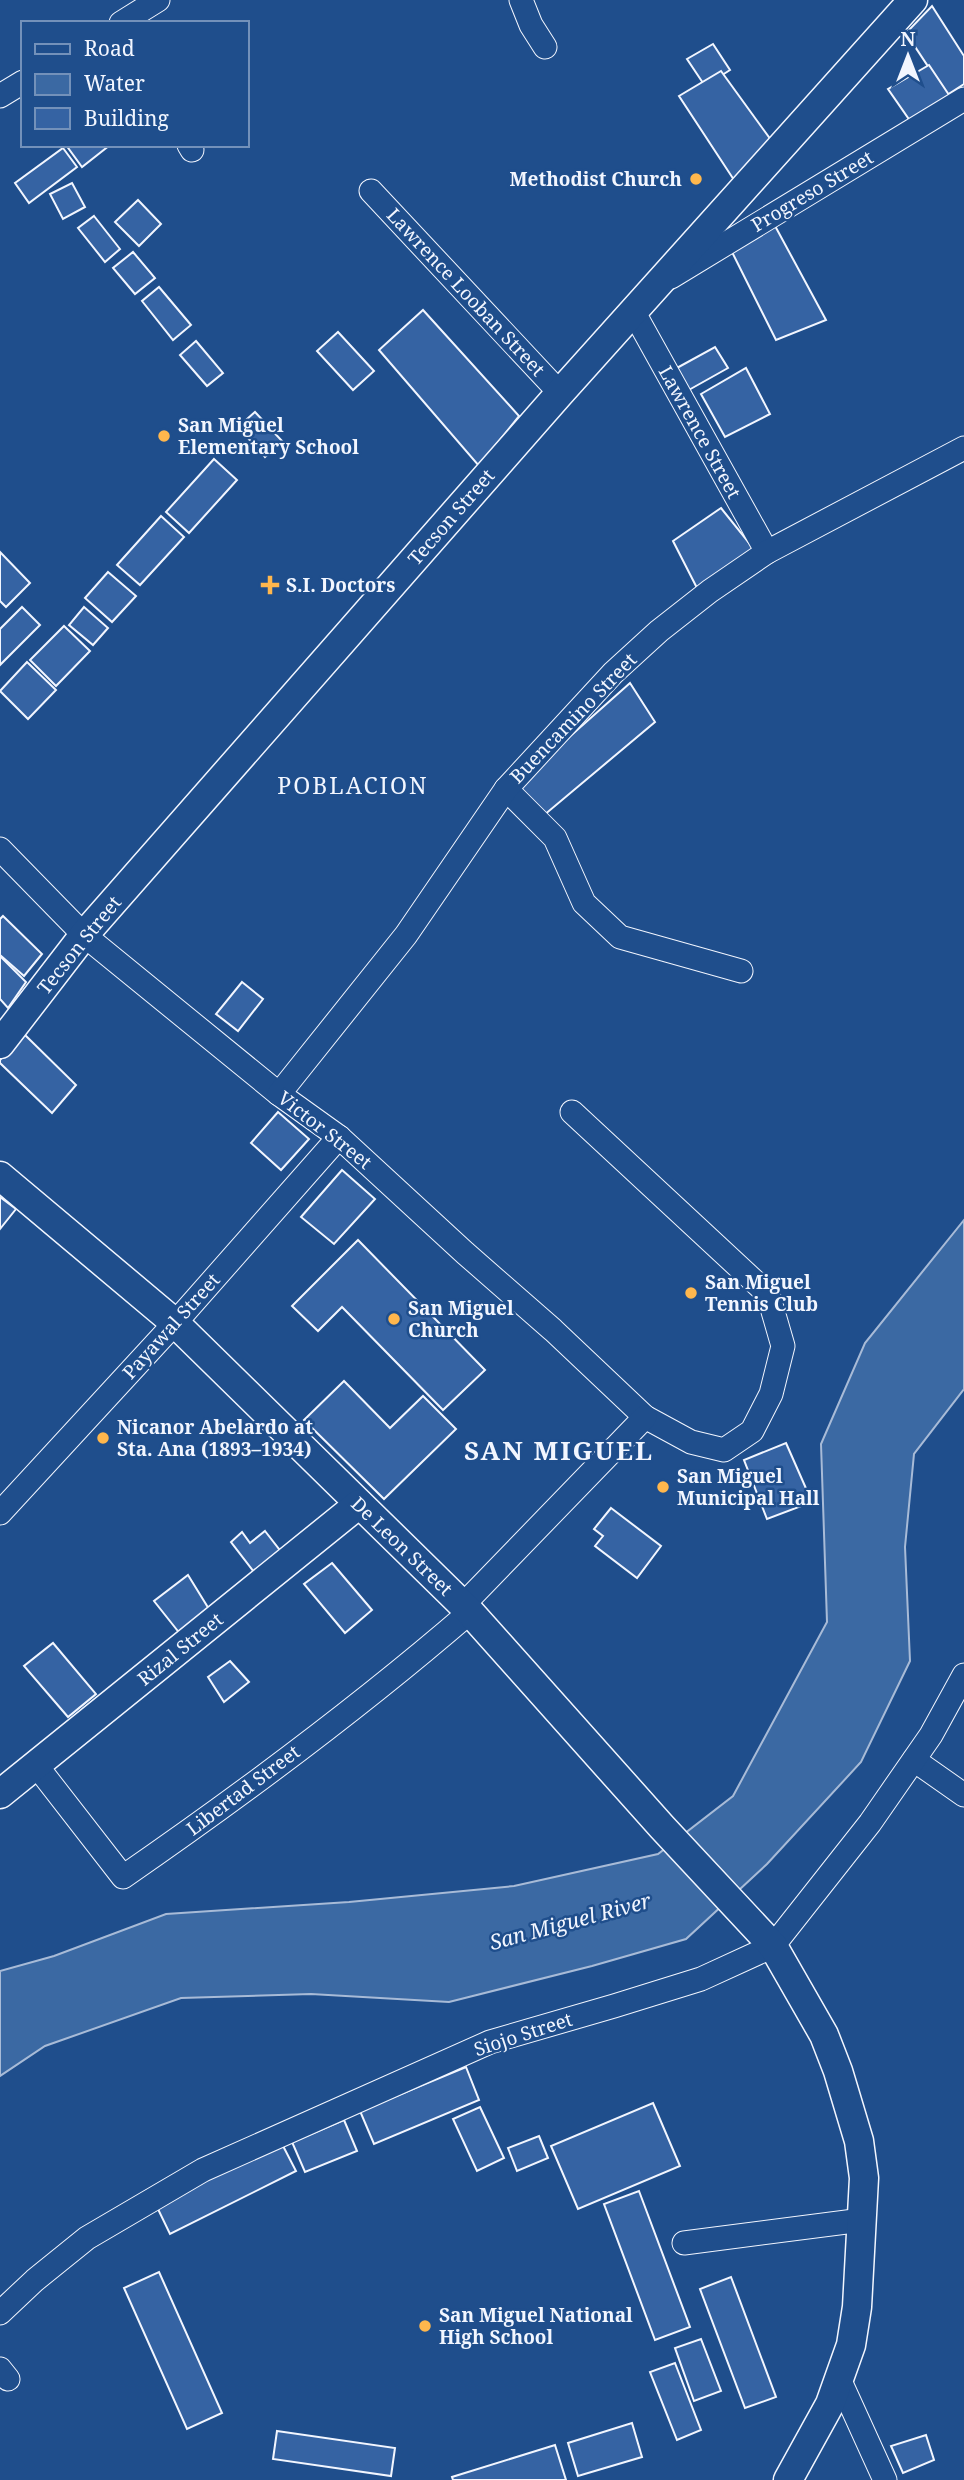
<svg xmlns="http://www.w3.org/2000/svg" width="964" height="2480" viewBox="0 0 964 2480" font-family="'Noto Serif',serif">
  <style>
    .water { fill: #3b69a3; stroke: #a8bbd7; stroke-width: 2 }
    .building { fill: #3563a3; stroke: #f2f6ff; stroke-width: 2 }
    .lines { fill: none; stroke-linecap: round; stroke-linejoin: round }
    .minor-casing { stroke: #f2f6ff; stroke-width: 25 }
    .major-casing { stroke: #f2f6ff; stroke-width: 31 }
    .minor { stroke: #1f4e8c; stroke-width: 23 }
    .major { stroke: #1f4e8c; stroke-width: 28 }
    .poi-dot { fill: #ffb74d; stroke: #1f4e8c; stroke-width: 2.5 }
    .labels { text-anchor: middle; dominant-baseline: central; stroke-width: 5; stroke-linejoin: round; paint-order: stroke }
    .poi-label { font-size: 19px; font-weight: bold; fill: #f2f6ff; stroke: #1f4e8c; text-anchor: start }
    .street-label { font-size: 19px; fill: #f2f6ff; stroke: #1f4e8c }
    .water-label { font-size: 21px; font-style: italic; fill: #f2f6ff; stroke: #1f4e8c }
    .quarter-label { font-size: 23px; letter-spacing: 2px; fill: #f2f6ff; stroke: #1f4e8c }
    .district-label { font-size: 26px; font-weight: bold; letter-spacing: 2px; fill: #f2f6ff; stroke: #1f4e8c }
  </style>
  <rect width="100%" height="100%" fill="#1f4e8c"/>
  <path class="water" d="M964,1220V1389L914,1454L905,1547L910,1661L861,1762L767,1864L686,1939L592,1966L449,2002L311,1994L181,1998L45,2046L0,2076V1971L54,1956L166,1914L349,1902L514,1886L658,1854L733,1796L827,1622L821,1444L865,1343Z"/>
  <g class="building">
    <path d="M932,6L964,56V84L947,95L906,33Z"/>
    <path d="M713,44L730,70L705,86L687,59Z"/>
    <path d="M929,65L951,98L913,125L888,89Z"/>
    <path d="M721,71L771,140L734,180L679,96Z"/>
    <path d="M66,145H110L82,167Z"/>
    <path d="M63,148L77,167L29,203L15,183Z"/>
    <path d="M72,183L85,207L63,219L50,194Z"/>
    <path d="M138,200L161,224L139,246L115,222Z"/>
    <path d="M94,216L120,249L105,262L78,228Z"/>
    <path d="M774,224L826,320L776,340L730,248Z"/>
    <path d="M133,252L155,278L135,294L113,268Z"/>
    <path d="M159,287L191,325L173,340L142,301Z"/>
    <path d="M423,310L519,416L479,466L379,350Z"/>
    <path d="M338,332L374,371L353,390L317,351Z"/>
    <path d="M196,341L223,373L207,386L180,355Z"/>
    <path d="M715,347L728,368L687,391L675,369Z"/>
    <path d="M746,368L770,414L725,437L701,394Z"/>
    <path d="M255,412L282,441L265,457L238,427Z"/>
    <path d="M214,459L237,480L189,533L166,512Z"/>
    <path d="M721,508L754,549L697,588L673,541Z"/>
    <path d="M161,516L184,537L140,585L117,565Z"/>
    <path d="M0,552L30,583L6,607L0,601Z"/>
    <path d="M108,572L136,596L112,622L85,598Z"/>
    <path d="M22,607L40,625L0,665V629Z"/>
    <path d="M84,607L108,628L93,645L69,625Z"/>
    <path d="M64,626L90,651L56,686L30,660Z"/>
    <path d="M27,662L56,690L28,719L0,691Z"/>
    <path d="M630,683L655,722L543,816L513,787Z"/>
    <path d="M3,916L42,954L24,976L0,955V919Z"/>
    <path d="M0,956L26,982L8,1008L0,999Z"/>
    <path d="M242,982L263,999L238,1031L216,1014Z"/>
    <path d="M23,1033L76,1085L52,1113L0,1063V1060Z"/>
    <path d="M278,1112L309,1139L281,1170L251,1143Z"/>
    <path d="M342,1170L375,1199L334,1244L301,1217Z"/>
    <path d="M0,1197L16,1209L0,1229Z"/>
    <path d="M358,1240L485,1370L443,1410L342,1307L318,1331L292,1306Z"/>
    <path d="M344,1381L390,1428L423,1396L456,1429L384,1499L304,1420Z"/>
    <path d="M786,1443L812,1502L767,1519L744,1460Z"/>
    <path d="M611,1508L661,1546L637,1578L595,1546L603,1536L594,1529Z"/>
    <path d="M265,1531L282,1553L257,1576L231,1542L242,1532L250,1543Z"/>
    <path d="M332,1563L372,1610L345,1633L304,1584Z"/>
    <path d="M188,1575L212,1614L181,1635L154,1601Z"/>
    <path d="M53,1643L96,1694L68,1717L24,1666Z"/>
    <path d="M230,1661L249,1682L224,1702L208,1677Z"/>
    <path d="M466,2067L479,2100L374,2144L360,2111Z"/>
    <path d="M653,2103L680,2166L578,2209L551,2146Z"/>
    <path d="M480,2107L504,2158L477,2171L453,2119Z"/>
    <path d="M344,2120L357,2151L305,2172L292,2142Z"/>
    <path d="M539,2136L548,2158L517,2171L508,2148Z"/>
    <path d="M281,2142L296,2171L170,2234L156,2205Z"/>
    <path d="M639,2191L690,2327L655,2340L604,2204Z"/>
    <path d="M159,2272L222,2413L187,2429L124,2288Z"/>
    <path d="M731,2277L776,2397L745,2408L700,2289Z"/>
    <path d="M701,2339L721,2391L694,2401L675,2348Z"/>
    <path d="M675,2363L701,2430L677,2440L650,2372Z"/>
    <path d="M632,2423L642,2457L578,2476L568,2443Z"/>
    <path d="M277,2431L395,2448L391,2476L273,2459Z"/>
    <path d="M926,2435L934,2460L903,2473L891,2446Z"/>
    <path d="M555,2445L566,2480H453L452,2477Z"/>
  </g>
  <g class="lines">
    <g class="minor-casing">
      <g id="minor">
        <path d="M521,0L531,25L545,47"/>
        <path d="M121,23L158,0"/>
        <path d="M0,96L23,82"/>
        <path d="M189,145L192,150"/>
        <path d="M371,191L560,393"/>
        <path d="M671,277L964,99"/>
        <path d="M633,311L767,552"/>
        <path d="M506,789L555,838L584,903L620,937L741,971"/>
        <path d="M0,849L84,935L279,1094L339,1137L465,1253L553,1330L645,1417L691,1442L724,1450L752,1431L771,1394L783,1346L768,1294L572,1112"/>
        <path d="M279,1094L406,935L506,789L613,673L659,631L710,591L767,552L964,448"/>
        <path d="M0,1513L175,1323L339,1137"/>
        <path d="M463,1605L645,1417"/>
        <path d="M914,1760L964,1795"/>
        <path d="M36,1765L123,1877C243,1794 360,1707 470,1612"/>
        <path d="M684,2243L862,2220"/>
        <path d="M0,2313L35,2280L87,2238L203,2170L490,2042L614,2006L701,1979L773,1946L870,1823L931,1735L964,1675"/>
        <path d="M0,2369L8,2379"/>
        <path d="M840,2381L885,2480"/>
      </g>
    </g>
    <g class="major-casing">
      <g id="major">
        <path d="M0,1044L84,935L560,393L913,0"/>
        <path d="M0,1176L175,1323L470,1612L662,1827L773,1946L824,2035L838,2071L859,2141L864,2178L857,2307L851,2345L830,2404L788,2480"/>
        <path d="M0,1794L359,1504"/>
      </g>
    </g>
    <use href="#minor" class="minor"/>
    <use href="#major" class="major"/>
  </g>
  <g class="poi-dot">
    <circle cx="696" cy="179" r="7"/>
    <circle cx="164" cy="436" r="7"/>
    <path d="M266.5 574.5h7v7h7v7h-7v7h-7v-7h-7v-7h7z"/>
    <circle cx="691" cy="1293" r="7"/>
    <circle cx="394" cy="1319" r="7"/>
    <circle cx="103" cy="1438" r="7"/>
    <circle cx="663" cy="1487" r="7"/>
    <circle cx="425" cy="2326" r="7"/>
  </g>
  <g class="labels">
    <g class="poi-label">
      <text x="682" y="179" text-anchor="end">Methodist Church</text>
      <text x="178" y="425">San Miguel<tspan x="178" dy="22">Elementary School</tspan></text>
      <text x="286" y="585">S.I. Doctors</text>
      <text x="705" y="1282">San Miguel<tspan x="705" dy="22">Tennis Club</tspan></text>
      <text x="408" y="1308">San Miguel<tspan x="408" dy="22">Church</tspan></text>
      <text x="117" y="1427">Nicanor Abelardo at<tspan x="117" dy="22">Sta. Ana (1893–1934)</tspan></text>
      <text x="677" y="1476">San Miguel<tspan x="677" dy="22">Municipal Hall</tspan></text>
      <text x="439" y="2315">San Miguel National<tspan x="439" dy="22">High School</tspan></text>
    </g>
    <g class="street-label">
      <text transform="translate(812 191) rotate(-31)">Progreso Street</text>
      <text transform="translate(466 292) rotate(47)">Lawrence Looban Street</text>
      <text transform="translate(700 432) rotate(61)">Lawrence Street</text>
      <text transform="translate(451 517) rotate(-49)">Tecson Street</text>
      <text transform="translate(573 718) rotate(-46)">Buencamino Street</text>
      <text transform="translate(79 945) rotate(-51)">Tecson Street</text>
      <text transform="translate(325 1130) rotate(38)">Victor Street</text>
      <text transform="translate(171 1326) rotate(-48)">Payawal Street</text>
      <text transform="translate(402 1546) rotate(44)">De Leon Street</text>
      <text transform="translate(180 1649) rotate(-39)">Rizal Street</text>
      <text transform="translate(243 1790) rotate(-37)">Libertad Street</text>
      <text transform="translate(523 2034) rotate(-18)">Siojo Street</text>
    </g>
    <g class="water-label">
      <text transform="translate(570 1921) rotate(-15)">San Miguel River</text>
    </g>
    <g class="quarter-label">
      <text x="353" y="785">POBLACION</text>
    </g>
    <g class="district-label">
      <text x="559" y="1450">SAN MIGUEL</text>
    </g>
  </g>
  <rect x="21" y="21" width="228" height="126" fill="#1f4e8c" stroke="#7391ba" stroke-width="2"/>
  <rect x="35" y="44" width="35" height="10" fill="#1f4e8c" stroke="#7391ba" stroke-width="2"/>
  <text x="84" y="56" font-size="21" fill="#f2f6ff">Road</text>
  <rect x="35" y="74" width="35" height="21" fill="#3b69a3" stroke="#7391ba" stroke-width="2"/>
  <text x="84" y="91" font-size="21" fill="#f2f6ff">Water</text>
  <rect x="35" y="108" width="35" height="21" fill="#3563a3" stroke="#7391ba" stroke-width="2"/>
  <text x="84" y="126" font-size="21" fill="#f2f6ff">Building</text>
  <g transform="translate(908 56)" stroke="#1f4e8c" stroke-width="5" paint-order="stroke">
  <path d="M0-5L12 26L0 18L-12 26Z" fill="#f2f6ff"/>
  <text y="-10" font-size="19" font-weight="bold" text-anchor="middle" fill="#f2f6ff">N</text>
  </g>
</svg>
